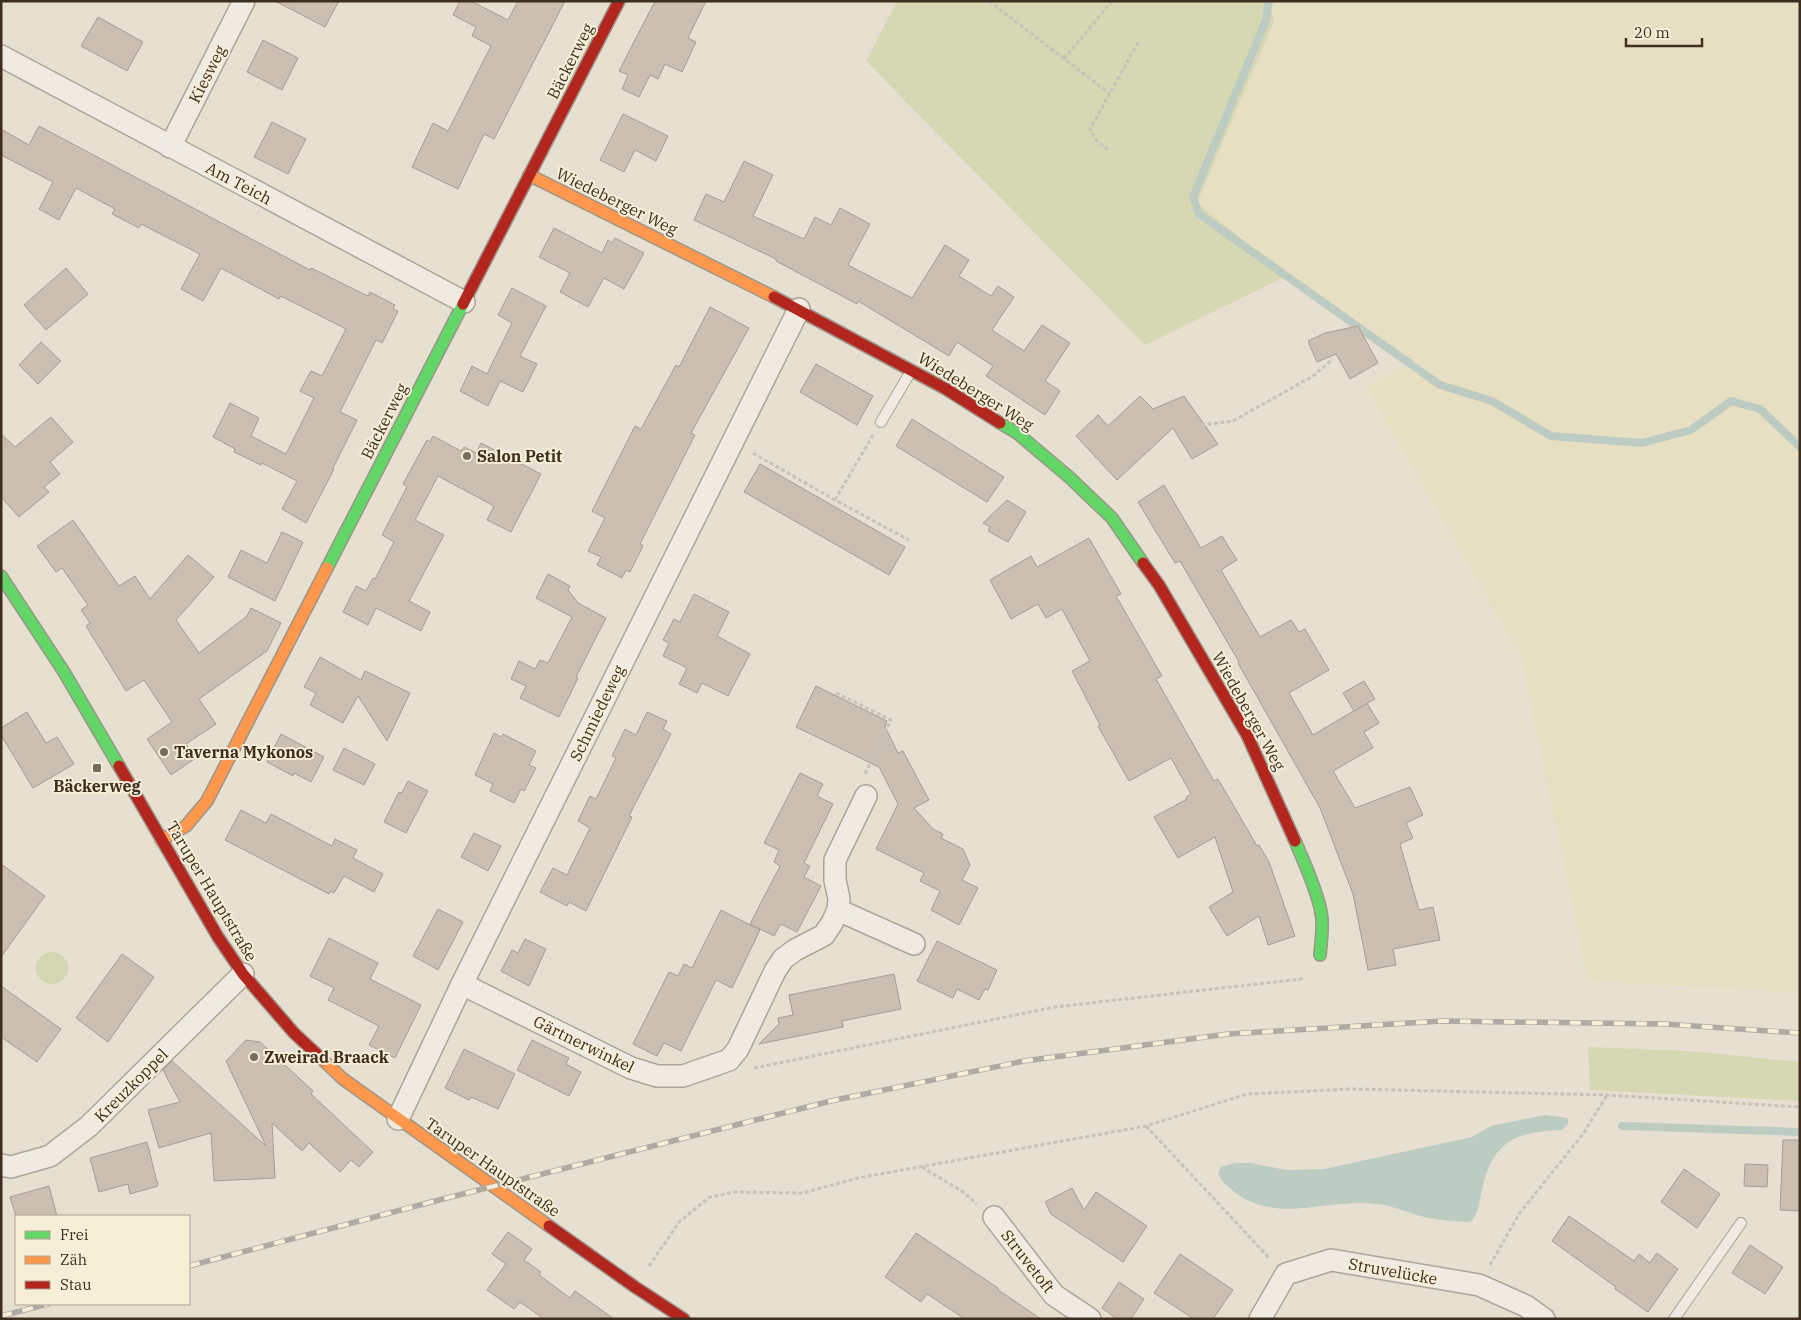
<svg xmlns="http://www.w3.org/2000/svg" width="1801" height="1320" viewBox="0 0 1801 1320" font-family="'IBM Plex Serif',serif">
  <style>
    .farmland { fill: #e6dfc2 }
    .green { fill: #d6d7b3 }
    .water { fill: #bcccc2 }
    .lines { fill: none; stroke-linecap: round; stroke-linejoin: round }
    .stream { stroke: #bcccc2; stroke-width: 8 }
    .building { fill: #cbbfb2; stroke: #a89c90 }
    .lane-casing { stroke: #ada599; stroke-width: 12 }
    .street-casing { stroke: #ada599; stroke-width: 24 }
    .fast-casing { stroke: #9c958a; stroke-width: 14 }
    .slow-casing { stroke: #9c958a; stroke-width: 14 }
    .jam-casing { stroke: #9c958a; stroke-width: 14 }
    .path { stroke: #c8c2b9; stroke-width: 3; stroke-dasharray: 4 2.5; stroke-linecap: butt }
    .lane { stroke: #efebe3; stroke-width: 10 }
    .street { stroke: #efebe3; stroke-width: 21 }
    .fast { stroke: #63d668; stroke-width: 11 }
    .slow { stroke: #ff974d; stroke-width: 11 }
    .jam { stroke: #b3261e; stroke-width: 11 }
    .rail-casing { stroke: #afaaa2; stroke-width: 5.5 }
    .rail { stroke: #f7eed8; stroke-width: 4; stroke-dasharray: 11; stroke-linecap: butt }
    .poi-dot { fill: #786c5e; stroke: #f7eed8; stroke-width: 2 }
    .labels { text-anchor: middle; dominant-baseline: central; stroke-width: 4; stroke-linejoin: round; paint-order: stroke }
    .street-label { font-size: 16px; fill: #3d2e20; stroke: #f7eed8 }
    .poi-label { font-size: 16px; font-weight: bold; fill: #3d2e20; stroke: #f7eed8; text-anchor: start }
  </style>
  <rect width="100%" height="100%" fill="#e7e0d1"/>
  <path class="farmland" d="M1268,1H1800V993L1588,981L1521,657L1366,387L1406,364L1287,276L1197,203L1274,21Z"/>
  <g class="green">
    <path d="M897,1H1268L1274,21L1197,203L1287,276L1145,345L866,61Z"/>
    <circle cx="52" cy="968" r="16"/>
    <path d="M1588,1047L1689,1051L1800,1062V1101L1590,1090Z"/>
  </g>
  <path class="water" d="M1545,1115L1568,1118V1124L1562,1130C1515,1132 1493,1141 1482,1190C1479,1202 1479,1214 1470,1222C1456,1221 1442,1221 1428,1218C1411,1214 1394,1206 1377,1204C1327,1198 1276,1226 1232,1190C1226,1185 1221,1181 1218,1173L1221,1167L1235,1163H1251L1286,1170L1324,1169L1472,1137L1491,1126Z"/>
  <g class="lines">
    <g class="stream">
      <path d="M1269,1L1266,20L1193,197L1199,214L1440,385L1492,401L1551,436L1642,443L1691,430L1731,401L1760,409L1800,447"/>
      <path d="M1622,1126L1800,1132"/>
    </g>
  </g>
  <g class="building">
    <path d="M275,1H339L325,27Z"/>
    <path d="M460,1H471L508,20L518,1H565L494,139L484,134L458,189L412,167L433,123L448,131L491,46L472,36L476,27L453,15Z"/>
    <path d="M655,1H706L688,38L696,42L682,72L665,64L658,79L650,75L639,97L622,89L628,75L619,71Z"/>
    <path d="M98,17L143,42L127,71L81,46Z"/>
    <path d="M263,40L298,58L282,90L247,72Z"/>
    <path d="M623,114L668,136L656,161L635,150L624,172L600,160Z"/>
    <path d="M272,122L306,139L288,174L254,157Z"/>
    <path d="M39,126L310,270L311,268L368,296L370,292L395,305L393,309L398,311L382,343L376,340L340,412L357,420L333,468L334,469L331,475L306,523L282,509L297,481L262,463L261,465L234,452L235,449L213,437L230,403L259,418L251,436L286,454L314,398L300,391L311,371L322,376L346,329L281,296L279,299L221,268L203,301L181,289L200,254L141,224L139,228L112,214L115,209L76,188L59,220L39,209L53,182L1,155V129L29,145Z"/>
    <path d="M744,161L773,175L753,216L804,239L815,217L831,225L840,208L870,224L848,265L912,298L945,245L969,260L959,276L991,296L998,286L1014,297L992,330L1024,351L1042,325L1070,343L1045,381L1060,391L1045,415L986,376L993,366L957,342L949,356L858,301L857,304L776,261V259L694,220L706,194L724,202Z"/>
    <path d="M554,228L602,253L608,240L612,243L615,238L644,253L624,289L604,278L588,307L560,292L570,273L539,257Z"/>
    <path d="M66,268L88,294L46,330L24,305Z"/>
    <path d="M512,288L546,306L520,356L537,364L523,392L500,381L488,406L460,391L472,366L487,374L512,323L498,315Z"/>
    <path d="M710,307L749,328L691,433L695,435L640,544L643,546L630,572L626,570L622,578L597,565L601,557L588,551L605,518L592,511L635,426L641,429L676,365L679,367Z"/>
    <path d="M1358,326L1378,363L1350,379L1336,354L1317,362L1308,341L1325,333Z"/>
    <path d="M41,342L61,361L38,384L19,365Z"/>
    <path d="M816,364L873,396L857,425L800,392Z"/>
    <path d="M1140,396L1153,409L1184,396L1218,444L1192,459L1173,428L1117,480L1076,436L1098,415L1108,426Z"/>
    <path d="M51,417L73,442L50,462L60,474L44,487L49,492L19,517L1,497V434L15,447Z"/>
    <path d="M912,419L1004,477L987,502L896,446Z"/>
    <path d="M433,436L461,451L464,447L476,453L481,443L541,474L511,532L487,520L494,506L438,476L415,520L444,535L409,601L430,612L421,631L376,608L368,625L343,612L356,586L366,591L373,578L375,579L394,542L382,535L407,487L403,484L427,440L430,442Z"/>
    <path d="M760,464L905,547L889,575L744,492Z"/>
    <path d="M1164,485L1201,548L1222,536L1237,560L1221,570L1260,637L1291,620L1299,632L1305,629L1329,670L1289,693L1313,735L1367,703L1379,723L1364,732L1373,748L1333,771L1355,808L1410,787L1423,815L1406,823L1413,838L1400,844L1419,910L1433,907L1440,940L1393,949L1396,965L1368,970L1353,894L1320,808L1238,663L1239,662L1180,561L1175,563L1138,502Z"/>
    <path d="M1007,500L1026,512L1008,542L988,531L990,527L983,523Z"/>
    <path d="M73,520L119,586L135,576L150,599L188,555L214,577L176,620L199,653L247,616L251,608L281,623L267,651L199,699L216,724L186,744L196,758L171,775L147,739L172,722L144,680L126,691L86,626L90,623L81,610L88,605L62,568L56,572L37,546Z"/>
    <path d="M282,532L303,542L275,601L228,577L241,550L267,563Z"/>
    <path d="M1089,538L1121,594L1116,596L1162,676L1156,679L1214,781L1218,779L1257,846L1259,845L1269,862L1295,936L1268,945L1259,916L1227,936L1209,907L1233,892L1215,837L1178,858L1154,817L1187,799L1186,797L1191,794L1171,758L1129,781L1098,726L1100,725L1072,671L1090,661L1062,609L1046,618L1038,604L1011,619L990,580L1031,556L1037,567Z"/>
    <path d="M548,574L570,586L568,590L578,603L606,618L576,677L578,678L559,717L520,698L526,686L511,679L519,661L535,669L540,660L548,663L572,617L536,598Z"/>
    <path d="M694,594L729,612L717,636L750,654L728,696L702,683L697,693L679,684L687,668L663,656L669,643L663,640L674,619L680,622Z"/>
    <path d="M320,657L361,680L365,671L410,693L387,741L358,696L343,723L310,705L316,693L304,687Z"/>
    <path d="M1364,681L1375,699L1354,711L1343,693Z"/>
    <path d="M816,686L887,721L885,727L898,753L903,751L929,800L914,808L933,829L943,834L941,838L963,849L970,865L962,880L978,888L959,925L931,910L940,891L920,881L924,873L876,849L898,804L879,767L796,727Z"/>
    <path d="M27,712L46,743L57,737L74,764L33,788L1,735V728Z"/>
    <path d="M647,712L667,721L663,729L671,734L629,816L632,817L586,911L569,902L567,906L540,892L553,868L567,875L590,828L578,821L590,796L596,799L616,758L612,756L625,729L636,735Z"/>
    <path d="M494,733L501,737L503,734L536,751L529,765L536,768L524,791L521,789L514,803L490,791L493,784L475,775Z"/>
    <path d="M281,734L324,757L311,782L294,773L293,776L267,762Z"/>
    <path d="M344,748L375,764L364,785L333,770Z"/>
    <path d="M800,773L823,784L817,796L833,804L804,863L810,866L804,877L821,886L797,932L781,924L774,936L750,924L780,866L774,862L779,850L764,843Z"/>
    <path d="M408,781L428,791L406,833L384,822L399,792L402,793Z"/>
    <path d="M241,810L266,823L271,814L332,846L335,839L357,850L353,858L383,874L374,892L344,876L334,893L330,891L329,894L225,840Z"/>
    <path d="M474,833L501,846L488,871L461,857Z"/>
    <path d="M1,864L45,896L1,957Z"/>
    <path d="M438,909L463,922L438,970L413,956Z"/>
    <path d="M721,910L760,930L732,988L716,980L681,1051L664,1043L657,1056L633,1044L669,972L678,976L684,964L692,968Z"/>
    <path d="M329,938L378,963L370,979L421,1005L395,1058L369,1045L379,1026L328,1000L334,988L310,976Z"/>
    <path d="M525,939L546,949L529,986L501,971L512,950L518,953Z"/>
    <path d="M937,941L997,970L988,990L985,989L979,1000L957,989L953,998L917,981Z"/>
    <path d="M122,954L154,977L108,1042L76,1018Z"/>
    <path d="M894,974L901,1009L842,1021L843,1027L759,1044L779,1024L778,1018L793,1015L789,995Z"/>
    <path d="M1,986L61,1029L37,1062L1,1037Z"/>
    <path d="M246,1040L260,1042L313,1091L311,1094L373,1152L359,1167L351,1160L340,1172L309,1143L302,1151L272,1123L275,1178L214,1181L211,1133L159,1148L148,1110L180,1102L163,1070L172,1061L266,1146L226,1061Z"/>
    <path d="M532,1040L569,1058L566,1064L581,1072L569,1096L517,1070Z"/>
    <path d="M464,1049L515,1074L498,1109L471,1097L469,1100L445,1088Z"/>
    <path d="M1783,1140H1800V1211L1780,1210Z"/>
    <path d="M147,1142L158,1186L130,1194L128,1184L99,1192L90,1158Z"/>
    <path d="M1745,1164L1768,1165L1767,1187L1744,1186Z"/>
    <path d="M1684,1169L1720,1194L1697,1228L1661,1202Z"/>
    <path d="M49,1186L57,1216H16L10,1197Z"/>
    <path d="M1072,1188L1084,1210L1096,1192L1147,1226L1123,1262L1051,1214L1045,1202Z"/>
    <path d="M1569,1216L1634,1261L1639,1254L1650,1263L1657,1253L1678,1269L1648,1312L1615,1289L1616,1287L1552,1241Z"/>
    <path d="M508,1232L532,1249L524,1260L541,1272L539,1275L570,1298L575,1291L614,1319H544L520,1302L514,1309L487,1290L506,1264L492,1254Z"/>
    <path d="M916,1233L998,1288L997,1289L1041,1319H965L927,1294L921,1302L885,1277Z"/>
    <path d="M1750,1245L1783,1267L1765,1294L1732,1273Z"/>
    <path d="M1180,1254L1233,1290L1213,1319H1194L1154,1293Z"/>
    <path d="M1119,1282L1144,1299L1131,1319H1117L1102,1308Z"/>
  </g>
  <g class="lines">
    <g class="lane-casing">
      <g id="lane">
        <path d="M881,422L911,371"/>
        <path d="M1674,1319L1741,1223"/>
      </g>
    </g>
    <g class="street-casing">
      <g id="street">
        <path d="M1,56L464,302"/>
        <path d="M170,147L244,1"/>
        <path d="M838,910L914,944"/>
        <path d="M462,984L631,1068L657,1076H683L729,1060L738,1049L775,971L783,959L795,950L824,935L832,923L838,910L839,899L835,880V860L866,796"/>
        <path d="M398,1119L462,984L799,309"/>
        <path d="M1,1165L11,1167L50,1156L89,1126L243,974"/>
        <path d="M994,1217L1054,1295L1090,1319"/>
        <path d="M1260,1319L1286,1274L1331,1260L1479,1285L1526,1306L1544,1319"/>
      </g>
    </g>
    <g class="fast-casing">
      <g id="fast">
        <path d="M1000,423L1017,433L1069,477L1112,518L1143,563"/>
        <path d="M327,568L463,304"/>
        <path d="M1,576L64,672L119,766"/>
        <path d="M1295,841C1304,862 1317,890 1321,912C1324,926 1321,941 1320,955"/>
      </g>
    </g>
    <g class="slow-casing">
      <g id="slow">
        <path d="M529,175L774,297"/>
        <path d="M161,840L186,826L207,801L327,568"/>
        <path d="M323,1060L343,1079L549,1226"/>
      </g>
    </g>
    <g class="jam-casing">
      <g id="jam">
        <path d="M774,297L946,389L1000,423"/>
        <path d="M463,304L619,1"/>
        <path d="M1143,563L1159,585L1247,735L1295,841"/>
        <path d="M119,766L218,937L243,974L294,1033L323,1060"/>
        <path d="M549,1226L635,1287L684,1319"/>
      </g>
    </g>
    <g class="path">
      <path d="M989,1L1110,94"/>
      <path d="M1064,59L1112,1"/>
      <path d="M1108,150L1095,139L1090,129L1139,41"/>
      <path d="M1201,425L1233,421L1313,376L1333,359"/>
      <path d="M753,453L835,500L909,540"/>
      <path d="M835,500L873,435"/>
      <path d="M836,693L891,720L865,774"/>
      <path d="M754,1068L1055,1007L1301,979L1303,976"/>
      <path d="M1146,1126L1270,1259"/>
      <path d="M922,1167L963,1192L977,1204"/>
      <path d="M1490,1265L1519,1214L1583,1134L1607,1095"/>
      <path d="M649,1266L680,1221L710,1197L735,1192L803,1193L858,1178L1146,1126L1247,1094L1352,1089L1607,1095L1800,1107"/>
    </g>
    <use href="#lane" class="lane"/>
    <use href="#street" class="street"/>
    <use href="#fast" class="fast"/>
    <use href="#slow" class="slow"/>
    <use href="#jam" class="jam"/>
    <g class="rail-casing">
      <g id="rail">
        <path d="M189,1266L435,1201L831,1101L1024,1061L1228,1034L1442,1021L1665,1024L1800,1033"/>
        <path d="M1,1316L48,1304"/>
      </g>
    </g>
    <use href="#rail" class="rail"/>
  </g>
  <g class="poi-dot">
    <circle cx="467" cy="456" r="5"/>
    <circle cx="164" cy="752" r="5"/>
    <rect x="92" y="763" width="10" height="10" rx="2.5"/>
    <circle cx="254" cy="1057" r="5"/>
  </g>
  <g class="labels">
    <g class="street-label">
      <text transform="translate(570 61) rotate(-63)">Bäckerweg</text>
      <text transform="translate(207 74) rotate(-63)">Kiesweg</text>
      <text transform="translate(239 183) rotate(28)">Am Teich</text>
      <text transform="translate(617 201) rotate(26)">Wiedeberger Weg</text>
      <text transform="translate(976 391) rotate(32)">Wiedeberger Weg</text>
      <text transform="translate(384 421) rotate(-63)">Bäckerweg</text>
      <text transform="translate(1249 711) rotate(61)">Wiedeberger Weg</text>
      <text transform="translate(597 713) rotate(-64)">Schmiedeweg</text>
      <text transform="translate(212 891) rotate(59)">Taruper Hauptstraße</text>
      <text transform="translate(584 1044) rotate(26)">Gärtnerwinkel</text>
      <text transform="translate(131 1085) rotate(-45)">Kreuzkoppel</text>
      <text transform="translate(493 1167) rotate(35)">Taruper Hauptstraße</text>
      <text transform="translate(1028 1261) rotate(52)">Struvetoft</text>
      <text transform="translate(1393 1271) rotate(10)">Struvelücke</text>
    </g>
    <g class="poi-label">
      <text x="477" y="456">Salon Petit</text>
      <text x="174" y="752">Taverna Mykonos</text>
      <text x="97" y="786" text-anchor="middle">Bäckerweg</text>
      <text x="264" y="1057">Zweirad Braack</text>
    </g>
  </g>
  <rect width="1801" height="1320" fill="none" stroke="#3d2e20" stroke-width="5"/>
  <rect x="15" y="1215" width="175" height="90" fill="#f7eed8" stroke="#ada18e"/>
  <rect x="25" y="1231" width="25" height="8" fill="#63d668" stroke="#ada18e"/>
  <text x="60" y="1240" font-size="15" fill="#3d2e20">Frei</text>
  <rect x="25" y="1256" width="25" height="8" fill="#ff974d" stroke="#ada18e"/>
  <text x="60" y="1265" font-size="15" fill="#3d2e20">Zäh</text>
  <rect x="25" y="1281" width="25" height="8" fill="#b3261e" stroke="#ada18e"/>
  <text x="60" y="1290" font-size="15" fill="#3d2e20">Stau</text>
  <path d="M1626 38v8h76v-8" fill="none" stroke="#3d2e20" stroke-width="2.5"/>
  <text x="1634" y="38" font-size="15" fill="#3d2e20" stroke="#f7eed8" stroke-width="4" paint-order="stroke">20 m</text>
</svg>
